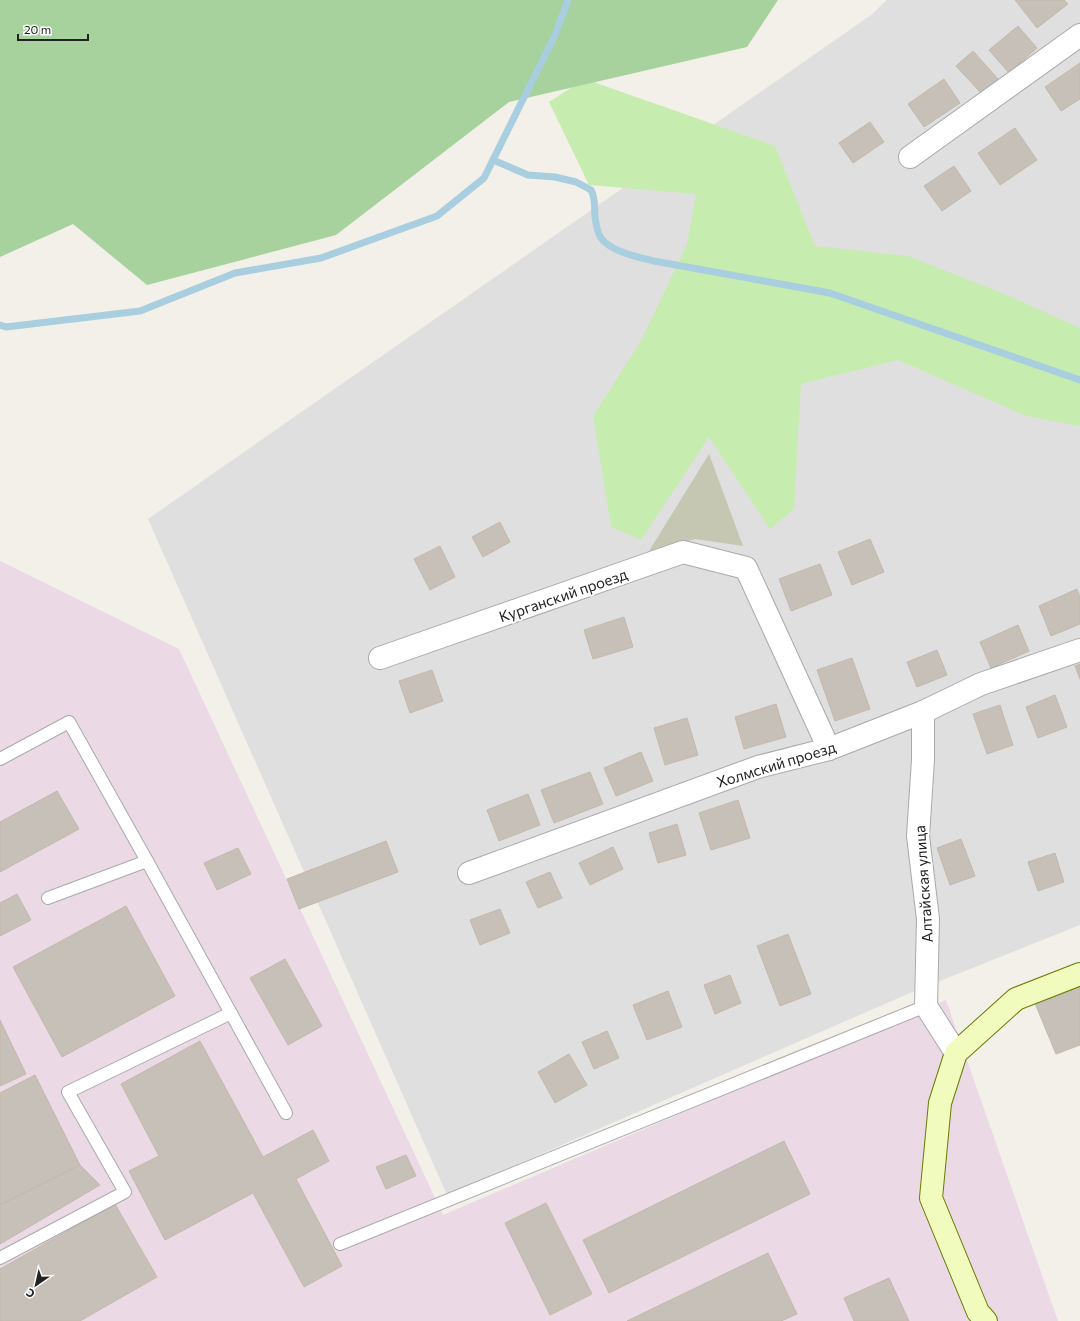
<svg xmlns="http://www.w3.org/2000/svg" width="1080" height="1321" viewBox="0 0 1080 1321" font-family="Commissioner,sans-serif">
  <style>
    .residential { fill: #e0dfdf }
    .industrial { fill: #ebdae6 }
    .construction { fill: #c5c7b3 }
    .grass { fill: #c7ecaf }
    .forest { fill: #a7d19d }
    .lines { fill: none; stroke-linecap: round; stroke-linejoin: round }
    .stream { stroke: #a9cedf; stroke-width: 7 }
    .building { fill: #c7c0b8; stroke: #c4b8aa }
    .lane-casing { stroke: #a9a9a9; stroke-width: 14 }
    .street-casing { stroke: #a9a9a9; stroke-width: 24 }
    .secondary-casing { stroke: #657e04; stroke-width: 24 }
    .lane { stroke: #fff; stroke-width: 12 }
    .street { stroke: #fff; stroke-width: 22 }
    .secondary { stroke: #f2fbbe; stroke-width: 22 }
    .labels { text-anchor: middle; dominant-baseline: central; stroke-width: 4; stroke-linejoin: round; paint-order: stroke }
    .street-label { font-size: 15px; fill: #222; stroke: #fff }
  </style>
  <rect width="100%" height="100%" fill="#f2f0e9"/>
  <path class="residential" d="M887,0H1080V925L910,993L447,1195L148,519L871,15Z"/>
  <path class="industrial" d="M0,561L179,649L443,1215L946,1000L1058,1321H0Z"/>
  <path class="construction" d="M709,454L743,546L695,539L649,551Z"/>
  <path class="grass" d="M585,79L775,146L815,246L908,256L1007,295L1080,328V426L1026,416L898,360L801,384L794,509L770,529L709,437L641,540L611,527L593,416L641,341L687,244L696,194L589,185L549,102Z"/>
  <path class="forest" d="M0,0H778L747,47L509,102L336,235L147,285L73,224L0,257Z"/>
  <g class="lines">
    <g class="stream">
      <path d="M493,160L528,175L555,177L576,182L591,190C596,199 594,207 595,217C596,224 597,232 601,238C611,252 638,257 654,261L830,293L1080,380"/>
      <path d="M0,325L6,327L140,311L235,273L321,258L437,216L484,178L555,35L568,0"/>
    </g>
  </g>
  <g class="building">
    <path d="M1015,0H1064L1068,4L1037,28Z"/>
    <path d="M1018,26L1037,48L1009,73L989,50Z"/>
    <path d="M973,51L998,79L982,94L956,66Z"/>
    <path d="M1080,63V99L1061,111L1045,87Z"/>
    <path d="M944,79L960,103L924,127L908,104Z"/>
    <path d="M870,122L884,142L853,163L839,143Z"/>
    <path d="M1015,128L1037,160L1000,185L978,153Z"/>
    <path d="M954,166L971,191L942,211L924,186Z"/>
    <path d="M500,522L510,542L483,557L472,537Z"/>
    <path d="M870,539L884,572L852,585L838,552Z"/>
    <path d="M440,546L455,577L430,590L414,559Z"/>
    <path d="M820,564L832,595L791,611L779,579Z"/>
    <path d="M1077,589L1080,597V624L1051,636L1039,606Z"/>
    <path d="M624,617L633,647L593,659L584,630Z"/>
    <path d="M1018,625L1029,651L991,668L980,642Z"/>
    <path d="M937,650L947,675L917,687L907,662Z"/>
    <path d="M852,658L870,709L835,721L817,670Z"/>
    <path d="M1080,664V679L1075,666Z"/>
    <path d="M432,670L443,701L410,713L399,681Z"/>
    <path d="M1055,695L1067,727L1038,738L1026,707Z"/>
    <path d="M776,704L786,737L744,749L735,717Z"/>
    <path d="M1000,705L1013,745L987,754L973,714Z"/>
    <path d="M687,718L698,755L665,765L654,728Z"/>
    <path d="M641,752L653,781L616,796L604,768Z"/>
    <path d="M590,772L603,804L554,823L541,790Z"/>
    <path d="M57,791L79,829L0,872V822Z"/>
    <path d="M528,794L540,825L499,841L487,810Z"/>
    <path d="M738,800L750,838L711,850L699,813Z"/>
    <path d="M677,824L686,855L658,863L649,833Z"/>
    <path d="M961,839L975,876L950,885L937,848Z"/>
    <path d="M386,841L398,872L299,909L287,879Z"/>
    <path d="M613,847L623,869L590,885L579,863Z"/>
    <path d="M238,848L251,874L217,890L204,863Z"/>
    <path d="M1055,853L1064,882L1038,891L1028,862Z"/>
    <path d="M550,872L562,898L538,908L526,882Z"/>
    <path d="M17,894L31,920L0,936V903Z"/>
    <path d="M126,906L175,996L62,1057L13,967Z"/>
    <path d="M500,909L510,933L480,945L470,920Z"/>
    <path d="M788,934L811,994L780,1006L757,946Z"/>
    <path d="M285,959L322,1026L288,1045L250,978Z"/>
    <path d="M730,975L741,1003L715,1014L704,985Z"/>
    <path d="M1080,982V1045L1056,1054L1034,1001Z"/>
    <path d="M668,991L682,1027L647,1040L633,1005Z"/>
    <path d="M0,1020L26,1074L0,1086Z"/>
    <path d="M607,1031L619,1058L594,1069L582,1042Z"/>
    <path d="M200,1041L263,1157L313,1130L329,1161L296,1179L342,1266L304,1287L253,1193L165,1240L129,1171L159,1156L121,1084Z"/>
    <path d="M569,1054L587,1085L555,1103L538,1072Z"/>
    <path d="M35,1075L80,1165L0,1205V1093Z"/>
    <path d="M784,1141L810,1194L609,1293L583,1240Z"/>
    <path d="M406,1155L416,1176L386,1189L376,1167Z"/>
    <path d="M80,1165L100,1185L0,1244V1205Z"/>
    <path d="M546,1203L592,1294L550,1315L505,1223Z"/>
    <path d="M115,1204L157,1277L80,1321H0V1269Z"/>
    <path d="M768,1253L797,1314L781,1321H627Z"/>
    <path d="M889,1278L909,1321H854L844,1298Z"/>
  </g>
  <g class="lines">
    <g class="lane-casing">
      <g id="lane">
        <path d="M0,759L69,722L147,861L48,898"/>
        <path d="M147,861L286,1113"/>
        <path d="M340,1244L926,1006"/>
        <path d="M0,1258L125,1192L68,1092L231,1013"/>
      </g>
    </g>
    <g class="street-casing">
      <g id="street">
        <path d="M910,157L1080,35"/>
        <path d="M380,658L683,552L746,568L829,749"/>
        <path d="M923,712V760L918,836L928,919L926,1006L956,1053"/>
        <path d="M469,873L758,767L829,749L923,712L981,684L1080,650"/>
      </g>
    </g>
    <g class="secondary-casing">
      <path id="secondary" d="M986,1321L978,1312L931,1198L940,1103L956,1053L1016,999L1080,974"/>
    </g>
    <use href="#lane" class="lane"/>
    <use href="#street" class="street"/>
    <use href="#secondary" class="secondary"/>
  </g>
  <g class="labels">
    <g class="street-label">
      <text transform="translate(563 595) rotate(-19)">Курганский проезд</text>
      <text transform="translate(776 764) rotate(-17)">Холмский проезд</text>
      <text transform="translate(923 884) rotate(-94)">Алтайская улица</text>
    </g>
  </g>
  <g transform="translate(36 1285) rotate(214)" stroke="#ffffff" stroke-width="3" paint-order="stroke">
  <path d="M0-3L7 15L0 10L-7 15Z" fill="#222222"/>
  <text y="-6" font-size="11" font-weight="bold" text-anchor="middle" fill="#222222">С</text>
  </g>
  <path d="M18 34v6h70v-6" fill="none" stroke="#222222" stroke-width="2"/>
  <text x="24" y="34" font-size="12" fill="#222222" stroke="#ffffff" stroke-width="3" paint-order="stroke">20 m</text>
</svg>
